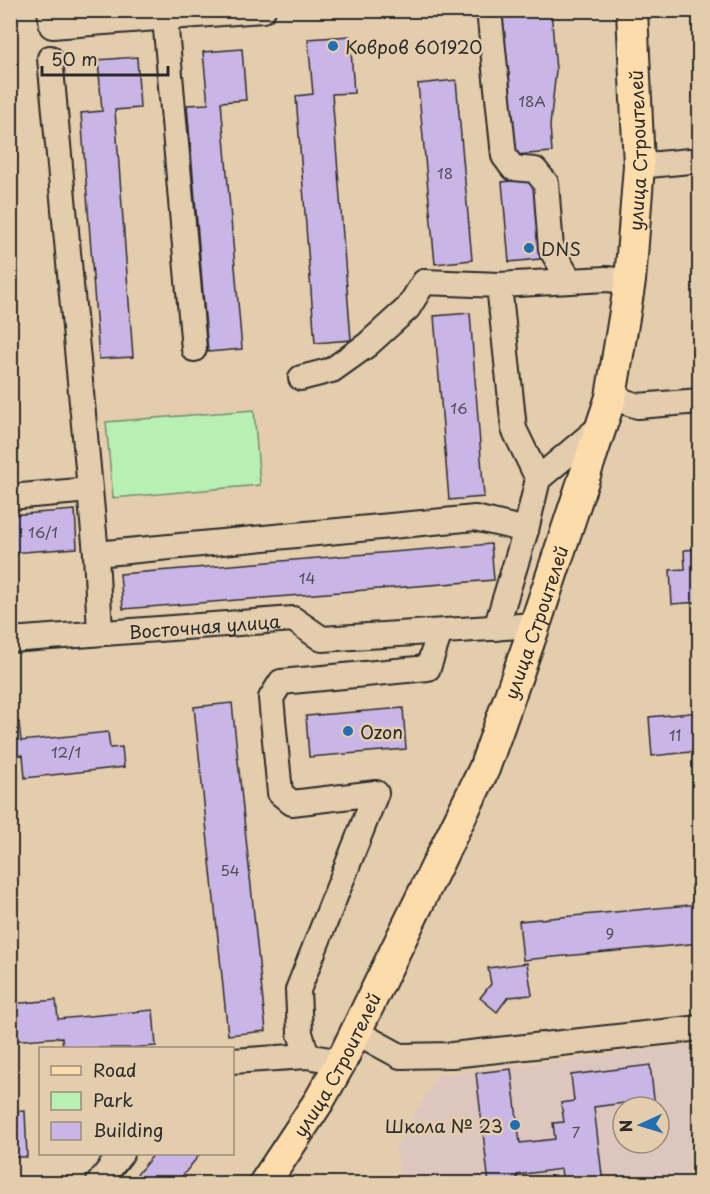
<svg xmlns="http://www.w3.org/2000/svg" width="710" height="1194" viewBox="0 0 710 1194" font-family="'Playpen Sans',sans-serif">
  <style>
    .built { fill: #dcc6be; fill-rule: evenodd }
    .green { fill: #b8efb2; stroke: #728d6e; stroke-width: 1.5 }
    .building { fill: #c9b6e7; stroke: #2b2b2b; stroke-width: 1.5 }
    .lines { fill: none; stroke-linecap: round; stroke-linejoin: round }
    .minor-casing { stroke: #2b2b2b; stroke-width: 28 }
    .major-casing { stroke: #2b2b2b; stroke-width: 34 }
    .minor { stroke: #e4cdad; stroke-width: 24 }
    .major { stroke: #fddcac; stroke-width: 30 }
    .poi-dot { fill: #1f6fb2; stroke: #e4cdad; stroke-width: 2 }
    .labels { text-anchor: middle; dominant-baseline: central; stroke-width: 5; stroke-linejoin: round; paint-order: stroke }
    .number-label { font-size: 15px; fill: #524e5a }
    .poi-label { font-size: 18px; fill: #2b2b2b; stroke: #e4cdad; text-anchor: start }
    .street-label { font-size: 18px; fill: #2b2b2b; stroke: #e4cdad }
  </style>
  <rect width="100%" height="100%" fill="#e4cdad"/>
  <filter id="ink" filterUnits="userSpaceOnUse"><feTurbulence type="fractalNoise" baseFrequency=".0167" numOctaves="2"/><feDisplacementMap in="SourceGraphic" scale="12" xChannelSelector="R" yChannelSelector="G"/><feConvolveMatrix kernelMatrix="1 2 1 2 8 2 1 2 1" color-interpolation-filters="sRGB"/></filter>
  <g filter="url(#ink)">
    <path class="built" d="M699,1044V1183H401L395,1146L438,1075ZM623,1107H659V1143H623Z"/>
    <path class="green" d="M254,410L260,485L113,498L106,422Z"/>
    <g class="building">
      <path d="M517,10H551L556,70L550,126L552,152L515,155L509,73H503L498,12Z"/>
      <path d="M350,36L354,93L332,94L351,340L315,343L296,96L313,94L308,39Z"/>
      <path d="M242,49L246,100L221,102L242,349L208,352L187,105L208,104L203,52Z"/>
      <path d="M137,57L140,108L115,110L133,357L99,359L81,113L102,111L98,60Z"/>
      <path d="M456,80L472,260L435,264L418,84Z"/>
      <path d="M533,179L540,259L509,262L502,182Z"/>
      <path d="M470,313L484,497L449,500L434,316Z"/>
      <path d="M75,510L77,548L10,553V515Z"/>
      <path d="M491,544L494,580L123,609L120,574Z"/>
      <path d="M700,549V602L672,604L670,570L685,569L684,550Z"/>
      <path d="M232,703L266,1031L228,1035L194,707Z"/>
      <path d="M403,708L406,749L309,757L306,716Z"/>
      <path d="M700,712V751L652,756L649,717Z"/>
      <path d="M19,722L21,741L108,732L110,748L122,747L124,767L25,778L23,755L10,756V723Z"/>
      <path d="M700,904V943L523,960L519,921Z"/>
      <path d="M527,963L532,995L508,997L497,1012L480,998L491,984L488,968Z"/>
      <path d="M56,1000L58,1019L153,1010L156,1046L129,1048H63L62,1037L10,1041V1004Z"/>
      <path d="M650,1065L655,1107H625L624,1103L594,1107L603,1184H563L561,1169L517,1175L518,1184H489L476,1073L511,1069L520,1143L555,1139L553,1123L564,1122L561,1103L574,1101L571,1075Z"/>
      <path d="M25,1111L27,1157H10V1112Z"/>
      <path d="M154,1154H200L176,1184H129Z"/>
    </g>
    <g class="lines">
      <g class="minor-casing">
        <g id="minor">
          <path d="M50,10L52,26L263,10"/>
          <path d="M489,10L504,156L513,168L535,170L546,183L551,249L570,281"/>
          <path d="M165,18L194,349"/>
          <path d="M50,58L96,554"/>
          <path d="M639,166L700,160"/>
          <path d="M499,285L606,279L630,281"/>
          <path d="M301,378L332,370L367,345L408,308L424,282L499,285L514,429L538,479"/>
          <path d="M611,397L638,406L700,401"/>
          <path d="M10,497L90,490"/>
          <path d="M496,628L526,530L538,479L601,426"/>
          <path d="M100,633L96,554L475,518L526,530"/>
          <path id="s1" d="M10,640L293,619L322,639L535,625"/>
          <path d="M356,1032L400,1056L452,1055L700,1028"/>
          <path d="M307,1056L300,1033L298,990L376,793L292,803L280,793L271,698L281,682L428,668L440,632"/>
          <path d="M232,1061L307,1056L341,1062"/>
          <path d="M98,1184L121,1154"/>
        </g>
      </g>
      <g class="major-casing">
        <g id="major">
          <path id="s2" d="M264,1184L319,1101L341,1062L484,769L535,625L611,397L630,281L639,166L632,10"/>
        </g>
      </g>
      <use href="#minor" class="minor"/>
      <use href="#major" class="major"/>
    </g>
  </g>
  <g class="poi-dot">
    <circle cx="333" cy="46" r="6"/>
    <circle cx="529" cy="248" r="6"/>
    <circle cx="348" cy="731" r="6"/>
    <circle cx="515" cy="1125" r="6"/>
  </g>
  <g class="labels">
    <g class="number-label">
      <text x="532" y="100">18А</text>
      <text x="445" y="172">18</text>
      <text x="459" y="407">16</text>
      <text x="43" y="531">16/1</text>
      <text x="307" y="577">14</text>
      <text x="675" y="734">11</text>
      <text x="66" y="751">12/1</text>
      <text x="230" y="869">54</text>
      <text x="610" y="932">9</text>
      <text x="576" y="1131">7</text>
    </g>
    <g class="poi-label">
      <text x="345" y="46">Ковров 601920</text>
      <text x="541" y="248">DNS</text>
      <text x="360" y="731">Ozon</text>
      <text x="503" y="1125" text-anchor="end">Школа № 23</text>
    </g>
    <g class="street-label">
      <text stroke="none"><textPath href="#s2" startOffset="1112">улица Строителей</textPath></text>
      <text stroke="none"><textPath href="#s2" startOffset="626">улица Строителей</textPath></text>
      <text stroke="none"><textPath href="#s1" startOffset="195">Восточная улица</textPath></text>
      <text stroke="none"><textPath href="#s2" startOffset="140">улица Строителей</textPath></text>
    </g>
  </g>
  <rect width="710" height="1194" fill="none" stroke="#e4cdad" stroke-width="36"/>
  <rect x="18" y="18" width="674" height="1158" fill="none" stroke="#2b2b2b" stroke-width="2" filter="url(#ink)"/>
  <rect x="39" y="1047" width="195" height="108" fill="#e4cdad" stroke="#9a8c79" stroke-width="1.5"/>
  <rect x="51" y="1066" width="30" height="9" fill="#fddcac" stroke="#9a8c79" stroke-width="1.5"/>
  <text x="93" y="1077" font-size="18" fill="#2b2b2b">Road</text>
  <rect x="51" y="1092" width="30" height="18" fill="#b8efb2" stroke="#9a8c79" stroke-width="1.5"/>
  <text x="93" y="1107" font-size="18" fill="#2b2b2b">Park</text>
  <rect x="51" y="1122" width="30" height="18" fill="#c9b6e7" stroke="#9a8c79" stroke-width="1.5"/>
  <text x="93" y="1137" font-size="18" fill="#2b2b2b">Building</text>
  <g transform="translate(641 1125) rotate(266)"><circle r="28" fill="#e4cdad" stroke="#9a8c79" stroke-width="1.5"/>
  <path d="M0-4.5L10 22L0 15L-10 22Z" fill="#1f6fb2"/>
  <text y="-9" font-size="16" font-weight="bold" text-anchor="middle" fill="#2b2b2b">N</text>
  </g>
  <path d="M42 66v9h126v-9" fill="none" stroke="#2b2b2b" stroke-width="3"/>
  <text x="51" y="66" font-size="18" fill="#2b2b2b" stroke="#e4cdad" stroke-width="4.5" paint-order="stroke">50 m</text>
</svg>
